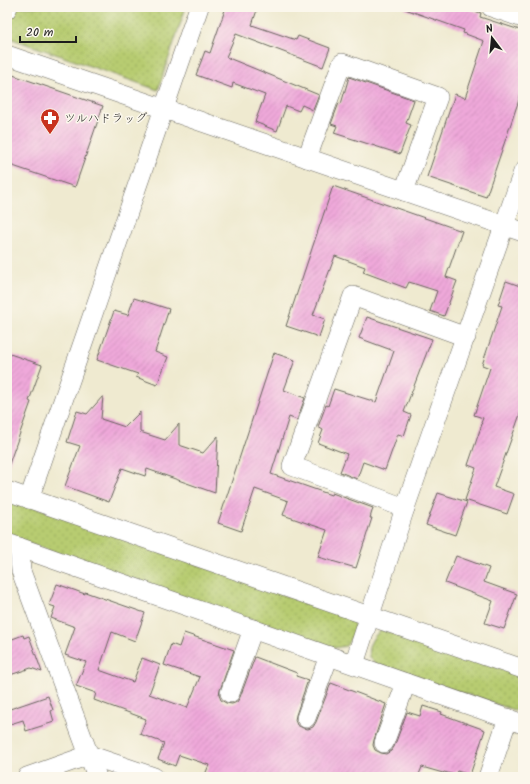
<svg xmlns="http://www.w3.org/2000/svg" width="530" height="784" viewBox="0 0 530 784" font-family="Kalam,'Klee One',sans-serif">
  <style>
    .park { fill: url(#park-dots); stroke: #6a7446 }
    .building { fill: url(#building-hatch) }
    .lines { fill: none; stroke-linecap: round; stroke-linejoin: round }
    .minor-casing { stroke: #66645b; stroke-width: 20 }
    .minor { stroke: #fff; stroke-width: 19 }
    .labels { text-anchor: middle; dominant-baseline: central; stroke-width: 3; stroke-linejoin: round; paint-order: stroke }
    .poi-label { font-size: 12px; fill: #1c1c1c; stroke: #fbf7ec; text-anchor: start }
  </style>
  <defs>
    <pattern id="park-dots" width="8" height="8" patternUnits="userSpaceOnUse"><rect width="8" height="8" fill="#b7cc71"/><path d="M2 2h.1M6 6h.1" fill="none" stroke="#9daf61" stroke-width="1.8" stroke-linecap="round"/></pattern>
    <pattern id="building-hatch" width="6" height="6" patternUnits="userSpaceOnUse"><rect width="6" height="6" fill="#efa8da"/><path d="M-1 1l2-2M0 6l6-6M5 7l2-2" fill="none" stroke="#cc90ba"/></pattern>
  </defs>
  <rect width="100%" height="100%" fill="#fbf7ec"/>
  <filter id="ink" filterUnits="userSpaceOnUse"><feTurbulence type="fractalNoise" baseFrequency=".025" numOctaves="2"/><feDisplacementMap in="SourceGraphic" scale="8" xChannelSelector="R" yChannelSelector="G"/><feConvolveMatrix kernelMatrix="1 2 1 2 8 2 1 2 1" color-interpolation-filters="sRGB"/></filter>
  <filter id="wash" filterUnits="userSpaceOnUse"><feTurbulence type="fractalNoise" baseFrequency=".012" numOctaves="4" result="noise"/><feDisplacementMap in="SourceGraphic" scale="16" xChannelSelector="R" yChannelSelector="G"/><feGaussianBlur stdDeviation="0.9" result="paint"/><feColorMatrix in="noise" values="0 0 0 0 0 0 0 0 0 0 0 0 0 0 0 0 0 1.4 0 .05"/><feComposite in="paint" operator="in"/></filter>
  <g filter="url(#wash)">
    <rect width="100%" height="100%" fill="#efead0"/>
    <g class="park">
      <path d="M15,7H186L158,90L7,37V30Z"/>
      <path d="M7,497L354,620C355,630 352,638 346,646L334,648L7,536Z"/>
      <path d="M382,630L523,676V713L375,664C373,661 369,659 369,656C366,647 375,633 382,630Z"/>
    </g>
    <g id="blocks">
      <g class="building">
        <path d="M226,7H258L252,25L296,40L298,36L330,48L323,67L236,34L226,57L319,95L313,110L302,105L299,111L286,106L277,131L255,122L265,95L233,83L232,88L196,75L205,51L210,53Z"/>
        <path d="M405,7H462L481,13L480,17L523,31V88L486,197L427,177L455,94L465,98L484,41L463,33L464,30L405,9Z"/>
        <path d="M7,73L103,106L75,187L7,164Z"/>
        <path d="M349,77L414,100L406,123L411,125L400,154L334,133L337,126L331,124L339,103L341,104Z"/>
        <path d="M333,186L462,231L446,277L457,281L444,316L430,311L437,291L409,282L406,288L363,272L365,267L335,256L313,315L325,319L319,337L286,326Z"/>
        <path d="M506,281L523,287V406L494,487L514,494L507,514L465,500L476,468L468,465L482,424L481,423L483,418L474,415L490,368L482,365L502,306L498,305Z"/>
        <path d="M134,298L169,309L155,352L168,357L157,385L136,377L138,374L97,360L114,311L128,315Z"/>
        <path d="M367,317L432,339L404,412L411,415L404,436L398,434L385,470L363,462L357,479L340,472L347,454L318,443L323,430L318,427L326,405L328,406L334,389L376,402L394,351L359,338Z"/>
        <path d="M7,353L42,365L29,401L31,402L9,464H7Z"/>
        <path d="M274,353L295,360L284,390L305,398L297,420L289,417L271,474L331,495L332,493L373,508L370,518H372L356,568L318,557L327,530L283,515L288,501L255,489L241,531L218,523Z"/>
        <path d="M103,396L101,419L125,427L140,412V432L165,440L179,424V445L203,453L218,436L215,493L147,469L145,476L122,468L109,502L65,486L80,446L67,442L77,411L87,414Z"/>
        <path d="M438,493L467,502L455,535L426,525Z"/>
        <path d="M456,556L489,568L484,582L517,594L504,629L485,623L493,601L445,583Z"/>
        <path d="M57,584L85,594V592L145,613L135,641L112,632L99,670L133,682L142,658L160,665L149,694L187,708L200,677L164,665L171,644L179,647L184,633L234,650L220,690L219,695L221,700L226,703L232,704L237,702L240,697L255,657L297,673L296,676L308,680L296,715L295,720L297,725L303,728L308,729L313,727L316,722L331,683L386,704L374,740L373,745L375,750L381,753L386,754L391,751L394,747L407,712L420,716L423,706L442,712L441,714L485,730L470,775L457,771L455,775L444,772L443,773L422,767L418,777H204L209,765L179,755L175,766L158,759L164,743L140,734L146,719L94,700L96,693L76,686L86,662L65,655L75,627L51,618L55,607L49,605Z"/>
        <path d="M23,635L24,638L29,636L42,672L31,668L7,676V641Z"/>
        <path d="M48,696L53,710L51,711L54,722L26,731L23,720L7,725V710Z"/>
      </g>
    </g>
  </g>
  <g filter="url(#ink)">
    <use href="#blocks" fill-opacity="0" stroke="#66645b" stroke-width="1"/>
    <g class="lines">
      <g class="minor-casing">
        <g id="minor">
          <path d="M491,7L523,18"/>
          <path d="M7,9L8,7"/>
          <path d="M7,55L523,232"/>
          <path d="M307,158L342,63L438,97L404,191"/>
          <path d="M7,491L523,669"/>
          <path d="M29,499L199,7"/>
          <path d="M405,508L292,466L353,296L466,337"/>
          <path d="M7,543L523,724"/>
          <path d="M19,547L21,571L97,777"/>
          <path d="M354,664L405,508L523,172"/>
          <path d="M230,693L253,629"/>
          <path d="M306,718L329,656"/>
          <path d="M384,743L406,683"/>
          <path d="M27,777L89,755L154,777"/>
          <path d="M488,777L508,718"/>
        </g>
      </g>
      <use href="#minor" class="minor"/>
    </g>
  </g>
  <defs>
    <g id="pharmacy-pin" transform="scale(1)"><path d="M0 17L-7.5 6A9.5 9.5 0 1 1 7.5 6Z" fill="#c8321e" stroke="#fbf7ec"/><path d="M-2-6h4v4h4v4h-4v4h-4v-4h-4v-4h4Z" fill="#fff"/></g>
  </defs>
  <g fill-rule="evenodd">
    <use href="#pharmacy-pin" x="50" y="118"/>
  </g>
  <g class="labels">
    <g class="poi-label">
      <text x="64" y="118">ツルハドラッグ</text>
    </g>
  </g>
  <rect width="530" height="784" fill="none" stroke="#fbf7ec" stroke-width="24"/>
  <g transform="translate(492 38) rotate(344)" stroke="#fbf7ec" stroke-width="3" paint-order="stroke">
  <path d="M0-3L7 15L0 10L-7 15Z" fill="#1c1c1c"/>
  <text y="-6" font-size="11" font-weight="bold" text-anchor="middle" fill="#1c1c1c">N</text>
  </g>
  <path d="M20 36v6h56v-6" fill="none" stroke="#1c1c1c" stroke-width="2"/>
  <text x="26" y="36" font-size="12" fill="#1c1c1c" stroke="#fbf7ec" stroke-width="3" paint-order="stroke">20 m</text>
</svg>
